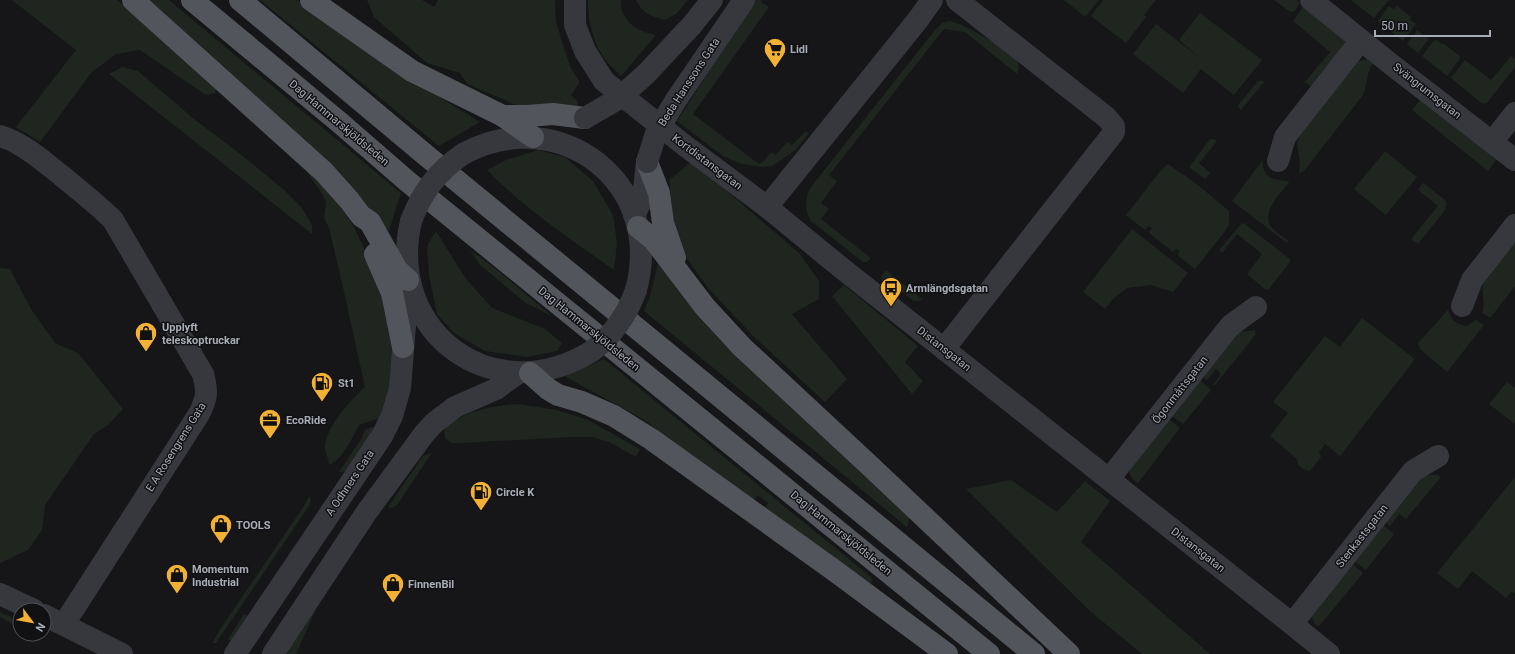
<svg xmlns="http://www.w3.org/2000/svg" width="1515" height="654" viewBox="0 0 1515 654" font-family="Roboto,sans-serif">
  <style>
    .green { fill: #1e261f }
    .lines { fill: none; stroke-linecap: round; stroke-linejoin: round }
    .minor { stroke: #37383d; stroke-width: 22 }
    .major { stroke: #53555c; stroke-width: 22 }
    .minor-bridge { stroke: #37383d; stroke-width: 22 }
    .labels { text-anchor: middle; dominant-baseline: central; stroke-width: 3; stroke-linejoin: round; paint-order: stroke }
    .poi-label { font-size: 11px; font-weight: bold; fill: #a8adb8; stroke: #111113; text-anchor: start }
    .street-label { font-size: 11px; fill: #a8adb8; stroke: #111113 }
  </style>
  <rect width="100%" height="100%" fill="#161618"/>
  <g class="green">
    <path d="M12,0H117L216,88L215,93L206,95L140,50L116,54L91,73L40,142L16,127L76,50Z"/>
    <path d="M146,0H169L401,193L389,231L328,163Z"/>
    <path d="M260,0H297L373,56L480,122L439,146Z"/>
    <path d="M367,0H422L434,7L438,0H555L556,22L570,66L579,81V84L577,86L571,95L577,101L578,106L563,110L521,107L467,84L460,73L427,63L374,17Z"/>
    <path d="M588,0H621C619,11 628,24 638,29C643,32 650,33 656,35L621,76C615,70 607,63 602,55C592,38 588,20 588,0Z"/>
    <path d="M636,0H688L676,14L665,20C651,16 643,14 636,0Z"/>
    <path d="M755,0H762L761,2L769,7L693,114L759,164L764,161L771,152L776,155L787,142L792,145L806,131L809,133L796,150L772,166L761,167L741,164L723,156L677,121Z"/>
    <path d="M1064,0H1099L1085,17Z"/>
    <path d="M1103,0H1156L1144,15L1146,17L1126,43L1091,16Z"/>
    <path d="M1274,0H1297L1300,3L1295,11L1290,12Z"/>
    <path d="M1351,0H1389L1374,18Z"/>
    <path d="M1389,6L1394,9L1397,6L1411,17L1410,20L1416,24L1403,41L1378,21Z"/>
    <path d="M1303,7L1345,38V51L1316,90L1305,82L1330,52L1293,21Z"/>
    <path d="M1200,13L1262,60L1234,95L1201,69L1183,93L1133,54L1156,24L1200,58L1179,40Z"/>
    <path d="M949,21C961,22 1008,49 1016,59C1020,64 1019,70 1017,74L965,32L944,29L829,175L837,181L821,203L829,209L821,219L871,258L867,262H863L811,221C804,209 805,199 811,187L935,30L942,23Z"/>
    <path d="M1417,30L1429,39L1418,53L1407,44Z"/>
    <path d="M1435,39L1442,44L1443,43L1461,57L1447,76L1422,56Z"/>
    <path d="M1511,56L1515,59V67L1486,104L1481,103L1451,78L1465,60L1491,80Z"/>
    <path d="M1368,59L1374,62C1366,71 1368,84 1363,95L1304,171L1300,173L1299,172L1300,162L1297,144L1300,135L1358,61Z"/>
    <path d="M122,67L138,71L194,119L243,156L283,189L302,208L312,225V234L109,74Z"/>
    <path d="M1260,80L1264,82L1241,110L1238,107L1239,104L1257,82Z"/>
    <path d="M1420,100L1497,159L1488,171L1412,110Z"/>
    <path d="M1210,139H1214L1217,141L1199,163L1210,173L1205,179L1190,168V166Z"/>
    <path d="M538,150L565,157L593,181L613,215L617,243L614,270C570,239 525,209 487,170L506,160Z"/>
    <path d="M1385,151L1417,177L1386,215L1354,189Z"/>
    <path d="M692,161L800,254L819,281V299L792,314L847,379L825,402L754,337L707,287L676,243L669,180Z"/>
    <path d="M1262,161C1264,179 1273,180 1289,181L1288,184C1279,195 1259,214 1273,229C1277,233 1282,236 1286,239L1288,240L1287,243L1232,201Z"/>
    <path d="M1168,164L1198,185L1229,211V224L1226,230L1195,269L1177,255L1180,251L1176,249L1173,252L1149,233L1152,228L1148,226L1145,230L1126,215L1162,169Z"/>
    <path d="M307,172L331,193L354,227L374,270L392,329L395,362L382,417L359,425C353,436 342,461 329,465C329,459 325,453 325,447C327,425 350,401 365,387L342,283L329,228L324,218L326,203L323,195Z"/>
    <path d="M1423,183L1444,199C1447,202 1447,206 1445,210L1418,244L1412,240V238L1438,206L1418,190Z"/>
    <path d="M1242,223L1245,224L1290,259V262L1269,289L1266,290L1247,274L1262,254L1237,234L1222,253L1219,250Z"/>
    <path d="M1132,229L1188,273L1173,292L1151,285L1127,288L1113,299L1105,309L1083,292Z"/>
    <path d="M436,231L466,279L492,308L545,329L562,343L557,351L527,357L485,351L454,333L437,314L429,276L427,246Z"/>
    <path d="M1515,240V286L1491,317H1489L1482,313C1486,303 1481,294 1483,284Z"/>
    <path d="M470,250L496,269L553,317L526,303L480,265Z"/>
    <path d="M658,263L718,338L910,517L907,527L644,311L649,299Z"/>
    <path d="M0,268L10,269L31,309L55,343L78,353L123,409L108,425L94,434L45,505L42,530L28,550L0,563Z"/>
    <path d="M886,270L923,300L914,301L902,292L899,295L883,283L881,277Z"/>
    <path d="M844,285L918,346L905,362L923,381L912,394L832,296Z"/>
    <path d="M1448,310C1451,320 1457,325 1467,326L1476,320L1484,325L1447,372L1420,349L1418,343Z"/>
    <path d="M1362,318L1415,359L1340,456L1325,444L1319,452L1321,457L1310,471L1303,469L1298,465L1297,459L1270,436L1288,413L1273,402L1325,336L1340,347Z"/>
    <path d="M1255,330L1256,334L1215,385H1213L1221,374L1216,369L1207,380L1200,374L1214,356L1239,332Z"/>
    <path d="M604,359L871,577L873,580L868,587L764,509L768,503L758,495L753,501L643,419L564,376Z"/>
    <path d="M1200,380L1211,390L1183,424L1169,414Z"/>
    <path d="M1507,382L1515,388V424L1489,404Z"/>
    <path d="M518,404L557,410L588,420L640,449L636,457L609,442L592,437H573L460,443H451L445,438L444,428C468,410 489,406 518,404Z"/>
    <path d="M1166,417L1180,428L1138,483C1130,479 1130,472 1128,465Z"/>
    <path d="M371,427L376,428L347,471L339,472L362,438L365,430Z"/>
    <path d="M431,453V454L397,505L392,508L388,507L423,456Z"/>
    <path d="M1430,475H1438L1441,477L1406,519L1399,514L1390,526L1385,522L1420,476Z"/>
    <path d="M1515,477V594L1512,591L1506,598L1472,571L1458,589L1437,573Z"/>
    <path d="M1011,480L1057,512L1085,481L1110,501L1081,542L1210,654H1142L1091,612L966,489Z"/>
    <path d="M310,497L311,501L309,506L216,643H213L217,634L304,506L308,498Z"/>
    <path d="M1382,524L1394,534L1366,570L1353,560Z"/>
    <path d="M1351,563L1363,573L1321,624L1318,626C1313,624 1313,619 1311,614Z"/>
    <path d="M319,602L296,654H287L288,651Z"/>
    <path d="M0,612L11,617L15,624L11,623L0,617Z"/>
    <path d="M244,614L249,617L236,645L228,639Z"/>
  </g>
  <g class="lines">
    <g class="minor">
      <path d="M575,0V25L585,51L604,81L684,145L767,207L839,266L1292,624L1329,654"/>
      <path d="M1311,0L1392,65L1515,160"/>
      <path d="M646,74L692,25L712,0"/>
      <path d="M676,100L744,0"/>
      <path d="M0,136C23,143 43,161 62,176C79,190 97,204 113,220L203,374C208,392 207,398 199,414L64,624"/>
      <path d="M1492,142L1515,113"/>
      <path d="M463,154C560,102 665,183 636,290"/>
      <path d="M1278,161L1285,137L1361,40"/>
      <path d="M767,207L917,21L932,0"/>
      <path d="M634,215L643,198L647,162"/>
      <path d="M411,221C385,333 494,412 592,351"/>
      <path d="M1462,306L1472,280L1515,225"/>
      <path d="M944,349L1111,136L1114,132V126L1106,117L957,0"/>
      <path d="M1109,479L1230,326L1256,307"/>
      <path d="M0,594L34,610"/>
      <path d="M44,615L122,654"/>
      <path d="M1292,624L1413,471L1438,456"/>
      <path d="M235,654L341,497L382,436L392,416L400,388L406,313L407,303L411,291"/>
      <path d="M273,654L366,513L424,434L434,423L455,407L496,389L518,373"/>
    </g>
    <g class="major">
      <path d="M133,0L324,172L349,200L361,216L370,222L397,270L408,280"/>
      <path d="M192,0L339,122L407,181L989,654"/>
      <path d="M240,0L428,157L1034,654"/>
      <path d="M311,0L412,71L503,116L533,137"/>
      <path d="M503,116H527L553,114L585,118"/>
      <path d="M647,162L659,193L663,223L675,258"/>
      <path d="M638,227L654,240L705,307L742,347L868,464L1069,654"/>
      <path d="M375,254L392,293L403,347"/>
      <path d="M530,373L548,389L558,395L582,402L614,416L651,439L835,571L947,654"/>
    </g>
    <g class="minor-bridge">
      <path d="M585,118L618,99L646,74"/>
      <path d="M647,162L656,133L676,100"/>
      <path d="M411,221C422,192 437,172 463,154"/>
      <path d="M592,351C613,335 627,315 636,290"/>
    </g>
  </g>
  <defs>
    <g id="supermarket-pin" transform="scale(1.15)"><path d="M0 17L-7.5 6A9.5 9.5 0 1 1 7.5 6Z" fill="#f2b134" stroke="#111113"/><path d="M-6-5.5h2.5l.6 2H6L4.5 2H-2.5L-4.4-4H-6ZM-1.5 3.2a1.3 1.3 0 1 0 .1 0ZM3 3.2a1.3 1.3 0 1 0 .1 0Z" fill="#111"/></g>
    <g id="bus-pin" transform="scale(1.15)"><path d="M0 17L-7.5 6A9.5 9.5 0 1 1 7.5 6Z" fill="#f2b134" stroke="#111113"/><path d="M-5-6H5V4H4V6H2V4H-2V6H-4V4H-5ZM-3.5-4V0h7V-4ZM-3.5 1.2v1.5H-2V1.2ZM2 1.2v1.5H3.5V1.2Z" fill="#111"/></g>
    <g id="shop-pin" transform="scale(1.15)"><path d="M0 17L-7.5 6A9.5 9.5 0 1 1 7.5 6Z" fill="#f2b134" stroke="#111113"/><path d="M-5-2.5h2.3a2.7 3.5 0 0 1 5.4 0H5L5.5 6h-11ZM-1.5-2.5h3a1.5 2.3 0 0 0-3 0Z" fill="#111"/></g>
    <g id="fuel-pin" transform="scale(1.15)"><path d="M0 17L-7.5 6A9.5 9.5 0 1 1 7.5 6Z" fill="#f2b134" stroke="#111113"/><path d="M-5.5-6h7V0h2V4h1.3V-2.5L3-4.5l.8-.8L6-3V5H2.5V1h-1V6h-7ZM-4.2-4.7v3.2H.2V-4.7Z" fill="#111"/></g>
    <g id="office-pin" transform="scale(1.15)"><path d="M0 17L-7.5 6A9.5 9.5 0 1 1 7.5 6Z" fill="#f2b134" stroke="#111113"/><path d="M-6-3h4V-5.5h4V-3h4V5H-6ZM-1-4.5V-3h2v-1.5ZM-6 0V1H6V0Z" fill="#111"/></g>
  </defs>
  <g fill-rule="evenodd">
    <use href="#supermarket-pin" x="775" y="49"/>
    <use href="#bus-pin" x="891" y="288"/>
    <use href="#shop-pin" x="146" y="333"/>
    <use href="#fuel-pin" x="322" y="383"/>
    <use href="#office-pin" x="270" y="420"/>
    <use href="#fuel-pin" x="481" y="492"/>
    <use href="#shop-pin" x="221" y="525"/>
    <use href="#shop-pin" x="177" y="575"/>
    <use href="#shop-pin" x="393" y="584"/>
  </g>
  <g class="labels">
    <g class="poi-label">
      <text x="790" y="49">Lidl</text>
      <text x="906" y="288">Armlängdsgatan</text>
      <text x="162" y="327">Upplyft<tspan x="162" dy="13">teleskoptruckar</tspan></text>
      <text x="338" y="383">St1</text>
      <text x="286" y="420">EcoRide</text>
      <text x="496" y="492">Circle K</text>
      <text x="236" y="525">TOOLS</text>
      <text x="192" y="569">Momentum<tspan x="192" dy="13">Industrial</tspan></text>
      <text x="408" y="584">FinnenBil</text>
    </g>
    <g class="street-label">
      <text transform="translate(689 82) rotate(-57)">Beda Hanssons Gata</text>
      <text transform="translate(1427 91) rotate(38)">Svängrumsgatan</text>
      <text transform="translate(339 123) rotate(40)">Dag Hammarskjöldsleden</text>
      <text transform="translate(707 162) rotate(37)">Kortdistansgatan</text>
      <text transform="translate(589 329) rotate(39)">Dag Hammarskjöldsleden</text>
      <text transform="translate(944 349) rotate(38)">Distansgatan</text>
      <text transform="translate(1180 390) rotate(-52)">Ögonmåttsgatan</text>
      <text transform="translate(176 447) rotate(-58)">E A Rosengrens Gata</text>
      <text transform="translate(350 483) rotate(-56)">A Odhners Gata</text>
      <text transform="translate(841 533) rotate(39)">Dag Hammarskjöldsleden</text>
      <text transform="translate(1362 536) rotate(-52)">Stenkastsgatan</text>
      <text transform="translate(1198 550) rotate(38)">Distansgatan</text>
    </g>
  </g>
  <g transform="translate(32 622) rotate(122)"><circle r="19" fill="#111113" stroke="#4d4f55"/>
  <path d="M0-3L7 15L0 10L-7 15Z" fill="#f2b134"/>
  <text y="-6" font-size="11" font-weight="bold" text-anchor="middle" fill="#a8adb8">N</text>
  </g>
  <path d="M1375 30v6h115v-6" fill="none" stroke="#a8adb8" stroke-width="2"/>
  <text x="1381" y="30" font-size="12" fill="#a8adb8" stroke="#111113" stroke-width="3" paint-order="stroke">50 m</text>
</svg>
